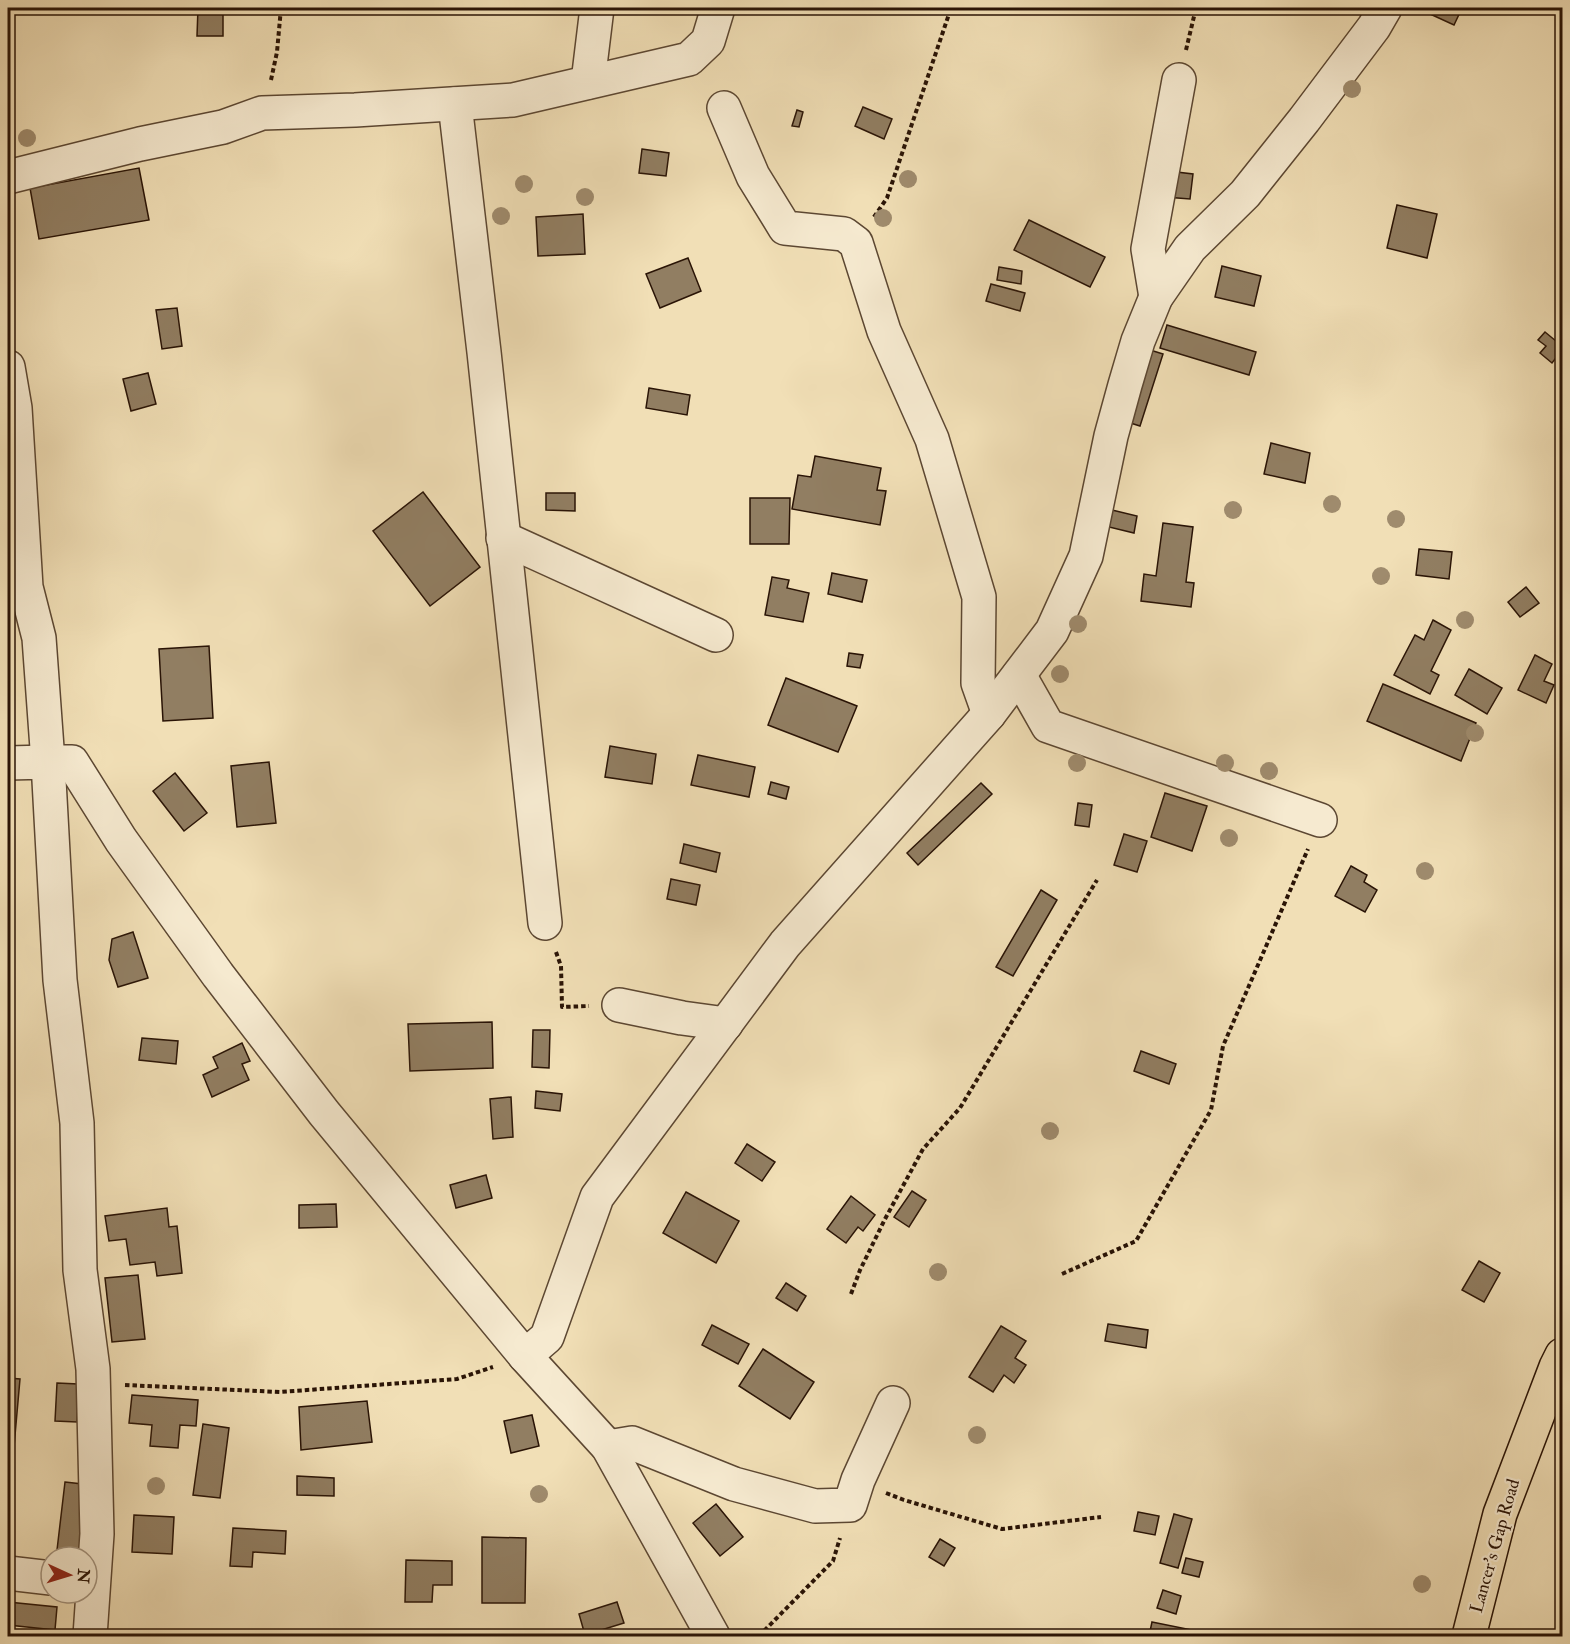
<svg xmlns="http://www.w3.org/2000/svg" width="1570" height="1644" viewBox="0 0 1570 1644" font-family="'IM FELL Double Pica',serif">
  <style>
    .building { fill: #917e62; stroke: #2a1406; stroke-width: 1.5 }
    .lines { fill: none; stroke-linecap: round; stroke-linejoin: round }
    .minor-casing { stroke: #5c4732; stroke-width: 36 }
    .major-casing { stroke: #2a1406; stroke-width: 36 }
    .path { stroke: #2a1406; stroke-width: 4; stroke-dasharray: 4.5 3; stroke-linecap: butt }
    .minor { stroke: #f6ead0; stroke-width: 33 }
    .major { stroke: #f1dfb6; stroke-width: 33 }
    .tree { fill: #9f8b6d }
    .labels { text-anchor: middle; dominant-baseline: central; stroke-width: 4.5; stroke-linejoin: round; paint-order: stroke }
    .street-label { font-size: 18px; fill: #2a1406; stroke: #f6ead0 }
  </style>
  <rect width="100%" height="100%" fill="#f1dfb6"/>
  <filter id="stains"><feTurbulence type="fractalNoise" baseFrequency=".00333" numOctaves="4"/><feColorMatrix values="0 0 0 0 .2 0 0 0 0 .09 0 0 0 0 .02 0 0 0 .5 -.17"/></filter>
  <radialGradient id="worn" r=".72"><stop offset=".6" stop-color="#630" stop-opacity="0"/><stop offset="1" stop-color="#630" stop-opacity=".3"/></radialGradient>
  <g class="building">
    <path d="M198,8H223V36H197Z"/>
    <path d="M831,8H852L850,14Z"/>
    <path d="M1417,8H1462L1454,25Z"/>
    <path d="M863,107L892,119L884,139L855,126Z"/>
    <path d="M797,110L803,112L799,127L792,126Z"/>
    <path d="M642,149L669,153L666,176L639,173Z"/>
    <path d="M139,168L149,220L39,239L30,188Z"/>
    <path d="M1168,171L1193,174L1190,199L1165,197Z"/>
    <path d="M1397,205L1437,214L1427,258L1387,248Z"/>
    <path d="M583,214L585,254L538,256L536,217Z"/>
    <path d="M1029,220L1105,257L1090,287L1014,250Z"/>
    <path d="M688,258L701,291L660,308L646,274Z"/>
    <path d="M1222,266L1261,276L1254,306L1215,297Z"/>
    <path d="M999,267L1022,271L1021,284L997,280Z"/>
    <path d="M991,284L1025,293L1020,311L986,301Z"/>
    <path d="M177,308L182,346L162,349L156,310Z"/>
    <path d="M1167,325L1256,352L1249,375L1160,348Z"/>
    <path d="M1545,332L1562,346V350L1552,363L1540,353L1546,346L1538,340Z"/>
    <path d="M1147,349L1163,354L1140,426L1124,421Z"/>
    <path d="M148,373L156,404L131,411L123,379Z"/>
    <path d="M649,388L690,395L687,415L646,408Z"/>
    <path d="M1271,443L1310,453L1305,483L1264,474Z"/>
    <path d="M815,456L881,468L877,490L886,491L880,525L792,509L798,475L811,477Z"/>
    <path d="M423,492L480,567L430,606L373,531Z"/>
    <path d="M546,493H575V511L546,510Z"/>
    <path d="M750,498H790L789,544H750Z"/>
    <path d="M1112,510L1137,516L1134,533L1109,527Z"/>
    <path d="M1163,523L1193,527L1186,582L1194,583L1191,607L1141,601L1144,574L1156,576Z"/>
    <path d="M1419,549L1452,552L1449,579L1416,575Z"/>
    <path d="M832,573L867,580L862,602L828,594Z"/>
    <path d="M772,577L789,580L787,588L809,593L803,622L765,615Z"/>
    <path d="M1526,587L1539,603L1520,617L1508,602Z"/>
    <path d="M1433,620L1451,630L1431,671L1439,675L1430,694L1394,675L1415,635L1424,640Z"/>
    <path d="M209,646L213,718L163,721L159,649Z"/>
    <path d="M849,653L863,655L860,668L847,666Z"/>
    <path d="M1535,655L1552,664L1544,681L1554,685L1546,703L1518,690Z"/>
    <path d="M1469,669L1502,688L1487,714L1455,695Z"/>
    <path d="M786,678L857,706L838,752L768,725Z"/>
    <path d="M1383,684L1476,723L1461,761L1367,721Z"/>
    <path d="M610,746L656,754L652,784L605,777Z"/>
    <path d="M698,755L755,767L749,797L691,785Z"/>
    <path d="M269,762L276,823L237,827L231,766Z"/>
    <path d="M175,773L207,813L184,831L153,791Z"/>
    <path d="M771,782L789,787L786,799L768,794Z"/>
    <path d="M981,783L992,794L918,865L907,853Z"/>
    <path d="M1165,793L1207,806L1192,851L1151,837Z"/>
    <path d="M1078,803L1092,805L1089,827L1075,825Z"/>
    <path d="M1124,834L1147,841L1137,872L1114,865Z"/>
    <path d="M684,844L720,853L716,872L680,863Z"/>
    <path d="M1351,866L1367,875L1364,882L1377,890L1365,912L1335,896Z"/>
    <path d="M671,879L700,885L696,905L667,899Z"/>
    <path d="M1041,890L1057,900L1013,976L996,967Z"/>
    <path d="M133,932L148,978L118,987L109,960L112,939Z"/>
    <path d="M492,1022L493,1068L410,1071L408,1024Z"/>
    <path d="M533,1030H550L549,1068L532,1067Z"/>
    <path d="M142,1038L178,1041L176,1064L139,1060Z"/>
    <path d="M242,1043L250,1061L242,1064L249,1080L212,1097L203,1075L218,1068L213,1057Z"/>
    <path d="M1141,1051L1176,1064L1169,1084L1134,1071Z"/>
    <path d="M536,1091L562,1094L560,1111L535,1108Z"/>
    <path d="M511,1097L513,1137L493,1139L490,1099Z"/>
    <path d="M747,1144L775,1162L762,1181L735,1163Z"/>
    <path d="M486,1175L492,1198L456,1208L450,1185Z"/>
    <path d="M912,1191L926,1200L909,1227L894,1217Z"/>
    <path d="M686,1192L739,1221L716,1263L663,1233Z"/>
    <path d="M851,1196L875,1215L863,1231L858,1227L846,1243L827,1229Z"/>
    <path d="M336,1204L337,1227L299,1228V1205Z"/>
    <path d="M167,1208L169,1227L177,1226L182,1273L157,1276L155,1262L130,1265L126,1239L109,1241L105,1216Z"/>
    <path d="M1479,1261L1500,1273L1484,1302L1462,1290Z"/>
    <path d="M138,1275L145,1339L112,1342L105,1278Z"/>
    <path d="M786,1283L806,1296L797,1311L776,1298Z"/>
    <path d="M1108,1324L1148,1330L1146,1348L1105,1341Z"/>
    <path d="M712,1325L749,1344L738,1364L702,1345Z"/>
    <path d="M1001,1326L1026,1341L1015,1358L1026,1365L1014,1383L1004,1375L993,1392L969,1377Z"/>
    <path d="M763,1349L814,1382L790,1419L739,1386Z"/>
    <path d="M8,1378L20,1379L13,1458H8Z"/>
    <path d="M57,1383L78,1384L77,1422L55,1421Z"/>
    <path d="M132,1395L198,1400L196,1426L180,1425L178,1448L150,1446L152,1425L129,1423Z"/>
    <path d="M367,1401L372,1442L301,1450L299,1407Z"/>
    <path d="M532,1415L539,1446L511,1453L504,1421Z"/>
    <path d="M203,1424L229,1428L220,1498L193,1495Z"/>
    <path d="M297,1476L334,1478V1496L297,1495Z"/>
    <path d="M65,1482L91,1485L82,1554L57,1550Z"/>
    <path d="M716,1504L743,1537L720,1556L693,1523Z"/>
    <path d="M1138,1512L1159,1516L1155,1535L1134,1531Z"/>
    <path d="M1174,1514L1192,1519L1178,1568L1160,1563Z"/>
    <path d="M134,1515L174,1517L172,1554L132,1552Z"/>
    <path d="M233,1528L286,1531L285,1554L253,1552L252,1567L230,1566Z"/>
    <path d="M482,1537L526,1538L525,1603H482Z"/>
    <path d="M940,1539L955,1548L944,1566L929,1557Z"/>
    <path d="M1186,1558L1203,1562L1199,1577L1182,1573Z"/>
    <path d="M406,1560L452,1561V1585H433L432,1602H405Z"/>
    <path d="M1163,1590L1181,1596L1176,1614L1157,1608Z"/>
    <path d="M8,1602L57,1607L55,1630L8,1625Z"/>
    <path d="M617,1602L624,1623L585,1635L579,1614Z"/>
    <path d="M1152,1622L1192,1630L1191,1636H1149Z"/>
    <path d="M987,1630L1011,1636H985Z"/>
  </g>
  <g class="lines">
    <g class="minor-casing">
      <g id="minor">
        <path d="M588,82L597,8"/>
        <path d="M455,104L484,352L545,923"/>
        <path d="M724,108L753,176L785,228L844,234L856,243L884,331L932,439L979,597L978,683L989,714"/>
        <path d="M8,177L140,144L223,127L262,113L355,110L513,100L689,59L708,41L718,8"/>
        <path d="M1156,297L1148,249L1179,80"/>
        <path d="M8,367L15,408L26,587L39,638L48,762H72L121,840L218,975L324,1113L525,1356L608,1447L713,1636"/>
        <path d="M503,538L716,635"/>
        <path d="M1019,675L1048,726L1320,820"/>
        <path d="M8,763L48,762L60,980L77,1123L80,1270L93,1369L97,1534L90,1636"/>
        <path d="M619,1005L682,1018L726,1024"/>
        <path d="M525,1356L547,1337L597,1197L785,944L989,714L1052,631L1086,556L1111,436L1125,385L1138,341L1156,297L1190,248L1245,194L1304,120L1374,27L1385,8"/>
        <path d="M608,1447L632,1443L734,1484L815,1506L850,1505L858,1480L893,1403"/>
        <path d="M8,1573L51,1578"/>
      </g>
    </g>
    <g class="major-casing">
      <path id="major" d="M1469,1636L1500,1514L1556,1367L1562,1355"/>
    </g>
    <g class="path">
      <path d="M1186,50L1196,8"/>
      <path d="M271,80L277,52L281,8"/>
      <path d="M874,217L887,198L951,8"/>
      <path d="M556,952L561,966L562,1007L589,1006"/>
      <path d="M1062,1274L1136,1241L1211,1110L1223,1046L1308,849"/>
      <path d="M851,1294L860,1270L885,1219L923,1149L960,1108L1097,880"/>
      <path d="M125,1385L280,1392L457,1379L493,1367"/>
      <path d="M886,1493L904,1500L1002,1529L1101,1517"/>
      <path d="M759,1636L833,1561L840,1538"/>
    </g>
    <use href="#minor" class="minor"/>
    <use href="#major" class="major"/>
  </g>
  <g class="tree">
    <circle cx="1352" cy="89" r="9"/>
    <circle cx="27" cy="138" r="9"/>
    <circle cx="908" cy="179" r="9"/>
    <circle cx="524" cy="184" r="9"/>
    <circle cx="585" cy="197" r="9"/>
    <circle cx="501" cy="216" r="9"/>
    <circle cx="883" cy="218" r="9"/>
    <circle cx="1332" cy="504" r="9"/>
    <circle cx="1233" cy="510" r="9"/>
    <circle cx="1396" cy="519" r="9"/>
    <circle cx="1381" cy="576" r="9"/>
    <circle cx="1465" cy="620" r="9"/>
    <circle cx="1078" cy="624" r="9"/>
    <circle cx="1060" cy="674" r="9"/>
    <circle cx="1475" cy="733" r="9"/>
    <circle cx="1077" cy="763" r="9"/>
    <circle cx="1225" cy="763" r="9"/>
    <circle cx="1269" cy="771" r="9"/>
    <circle cx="1229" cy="838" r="9"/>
    <circle cx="1425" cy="871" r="9"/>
    <circle cx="1050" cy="1131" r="9"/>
    <circle cx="938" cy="1272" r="9"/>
    <circle cx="977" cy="1435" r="9"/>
    <circle cx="156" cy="1486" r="9"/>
    <circle cx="539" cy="1494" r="9"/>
    <circle cx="1422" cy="1584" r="9"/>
  </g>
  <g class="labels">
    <g class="street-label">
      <text transform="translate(1495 1546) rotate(-74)">Lancer's Gap Road</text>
    </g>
  </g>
  <rect width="1570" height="1644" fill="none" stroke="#f1dfb6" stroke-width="30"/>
  <rect x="9" y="9" width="1552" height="1626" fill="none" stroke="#2a1406" stroke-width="3"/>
  <rect x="15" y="15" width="1540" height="1614" fill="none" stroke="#2a1406" stroke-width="1.5"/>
  <g transform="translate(69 1575) rotate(94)"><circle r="28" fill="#f6ead0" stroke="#a4947f" stroke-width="1.5"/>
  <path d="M0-4.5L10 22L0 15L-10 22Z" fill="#8f2418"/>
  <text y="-9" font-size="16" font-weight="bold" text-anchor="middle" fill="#2a1406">N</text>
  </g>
  <rect width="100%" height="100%" filter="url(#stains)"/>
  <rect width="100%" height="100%" fill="url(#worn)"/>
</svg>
